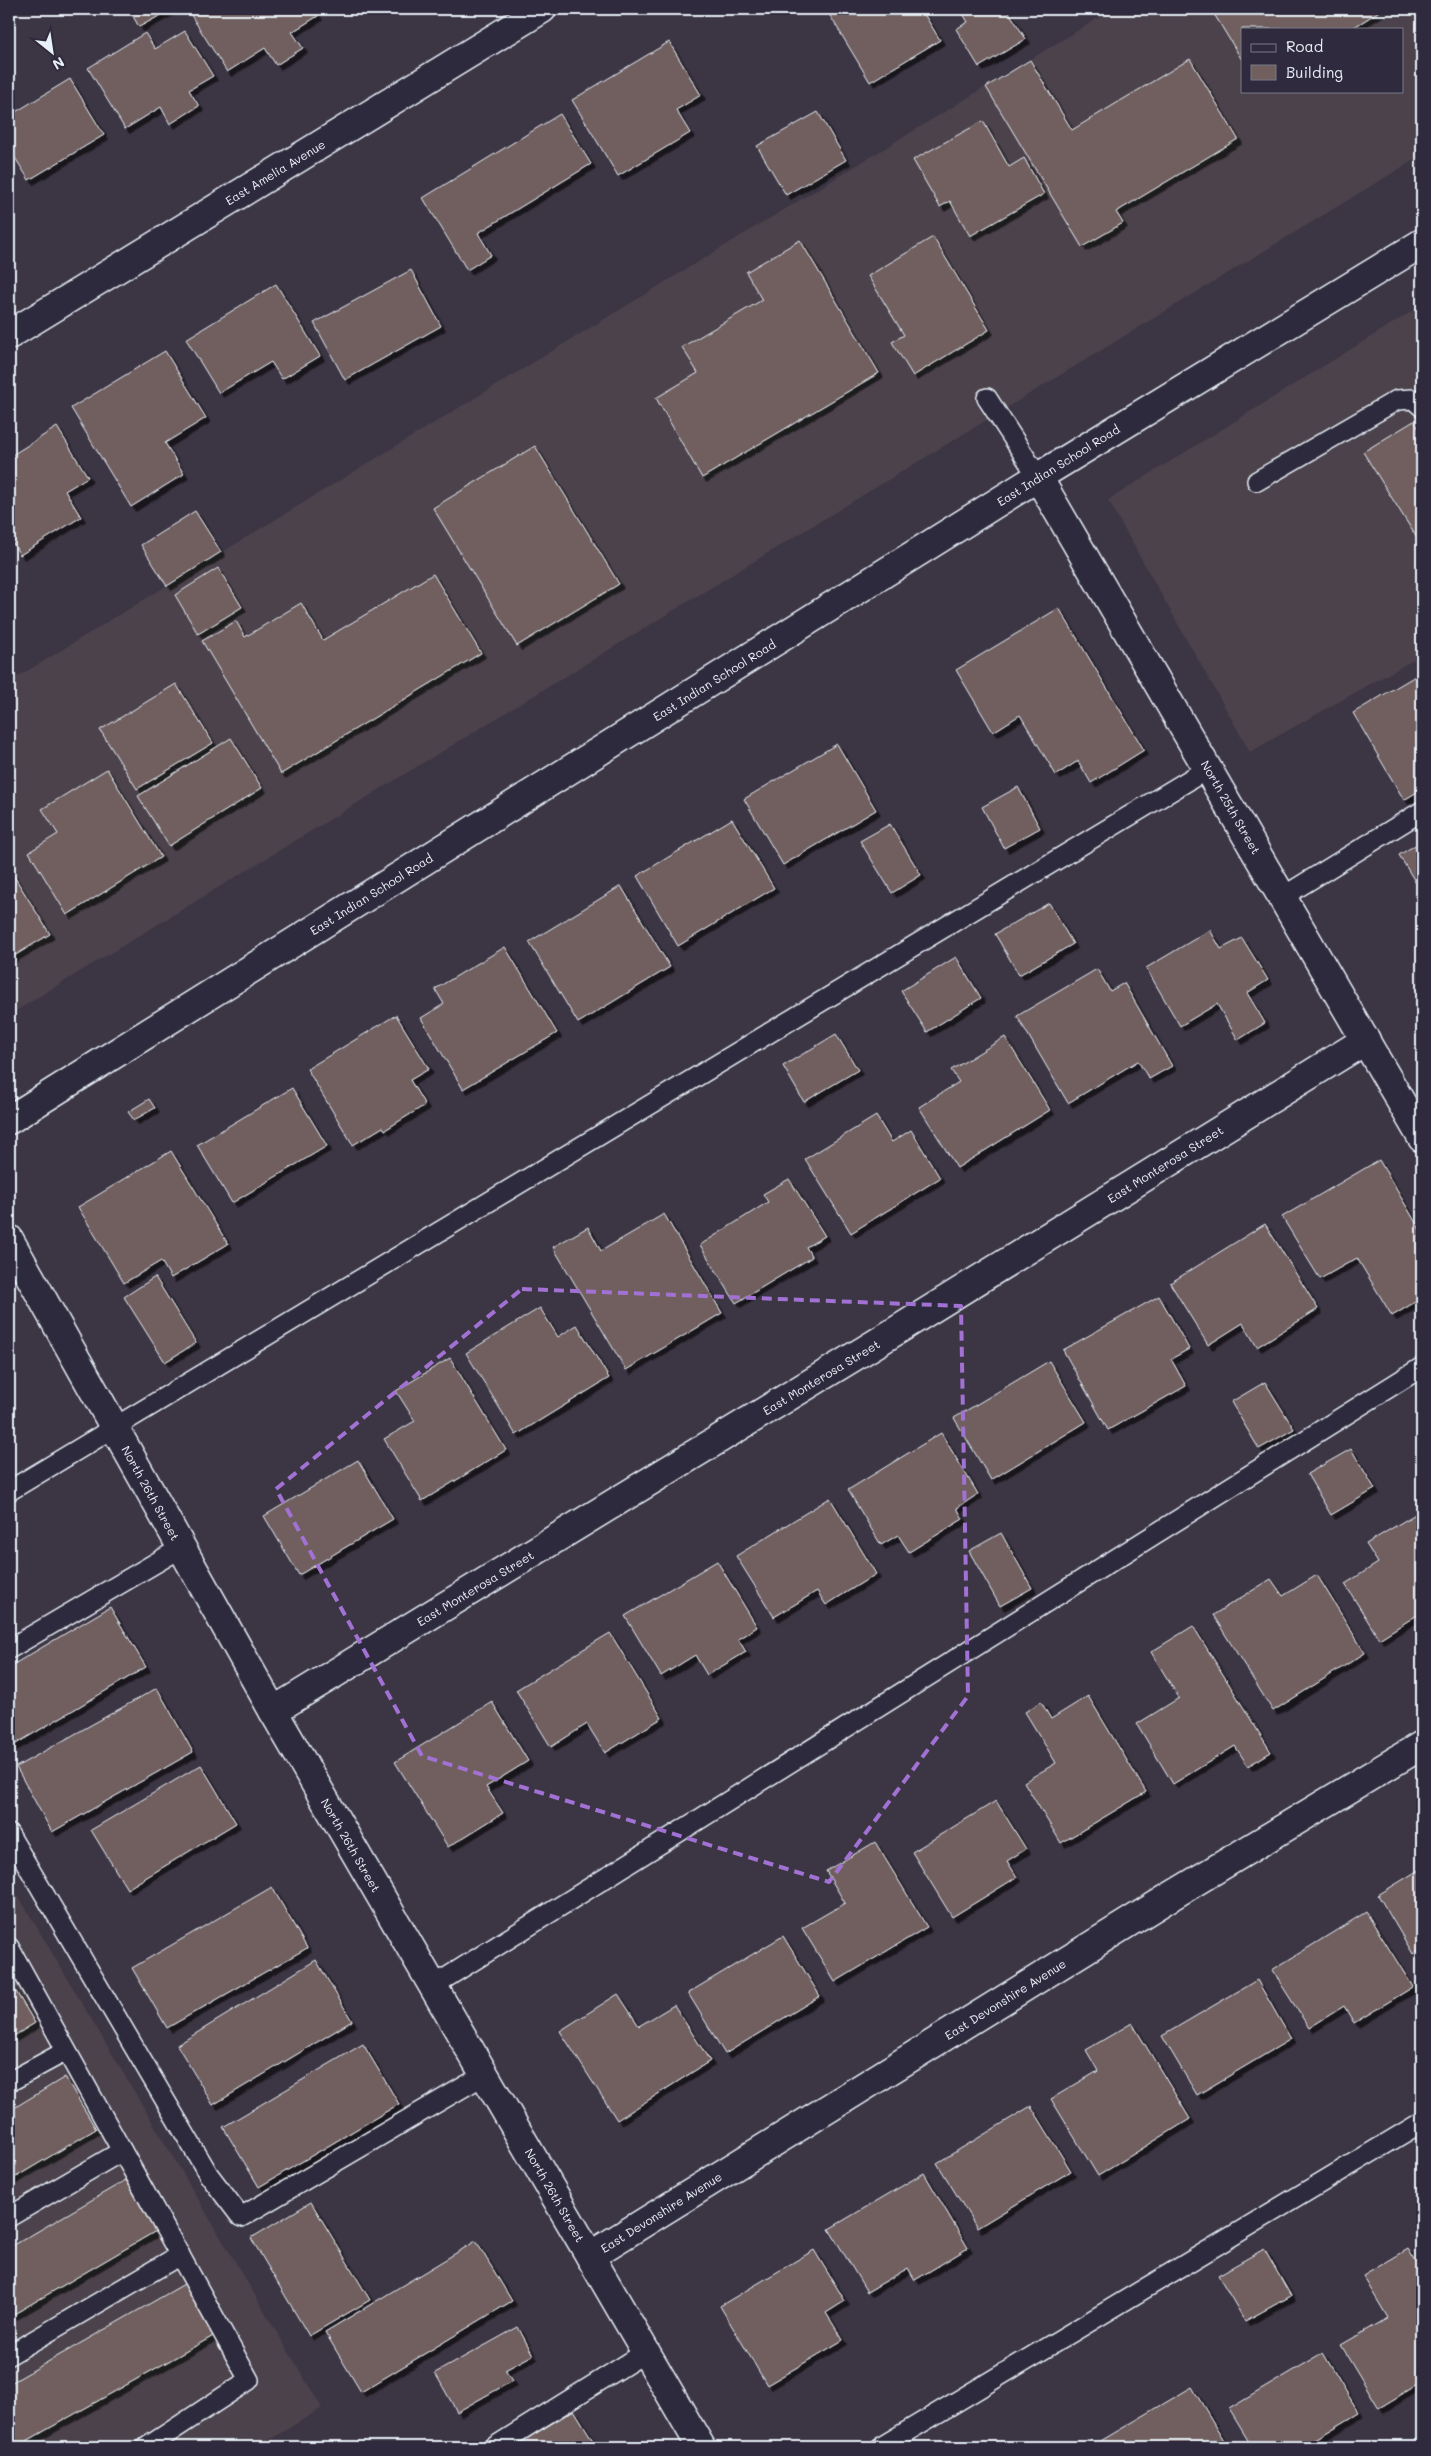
<svg xmlns="http://www.w3.org/2000/svg" width="1431" height="2456" viewBox="0 0 1431 2456" font-family="Mali,sans-serif">
  <style>
    .built { fill: #4c424c; fill-rule: evenodd }
    .building { fill: #715f5e; stroke: #e8f1f8; filter: url(#shadow) }
    .lines { fill: none; stroke-linecap: round; stroke-linejoin: round }
    .service-casing { stroke: #e8f1f8; stroke-width: 22 }
    .minor-casing { stroke: #e8f1f8; stroke-width: 31 }
    .secondary-casing { stroke: #e8f1f8; stroke-width: 31 }
    .service { stroke: #2f2a3d; stroke-width: 19 }
    .minor { stroke: #2f2a3d; stroke-width: 28 }
    .secondary { stroke: #2f2a3d; stroke-width: 28 }
    .marked { fill: none; stroke: #a171d3; stroke-width: 4; stroke-dasharray: 10 6; stroke-linejoin: round }
    .labels { text-anchor: middle; dominant-baseline: central; stroke-width: 4; stroke-linejoin: round; paint-order: stroke }
    .street-label { font-size: 12px; fill: #e8f1f8; stroke: #2f2a3d }
  </style>
  <defs>
    <filter id="shadow"><feDropShadow dx="4.5" dy="4.5" stdDeviation="0" flood-color="#0009"/></filter>
  </defs>
  <rect width="100%" height="100%" fill="#3c3544"/>
  <filter id="ink" filterUnits="userSpaceOnUse"><feTurbulence type="fractalNoise" baseFrequency=".02" numOctaves="2"/><feDisplacementMap in="SourceGraphic" scale="10" xChannelSelector="R" yChannelSelector="G"/><feConvolveMatrix kernelMatrix="1 2 1 2 8 2 1 2 1" color-interpolation-filters="sRGB"/></filter>
  <g filter="url(#ink)">
    <g class="built">
      <path d="M1113,9H1422V155L9,1015V682ZM1242,29H1402V91H1242Z"/>
      <path d="M1422,305V655L1250,752L1108,500Z"/>
      <path d="M9,1880L322,2408L258,2447H9Z"/>
    </g>
    <g class="building">
      <path d="M129,9H172L139,27Z"/>
      <path d="M187,9H314L318,16L292,32L303,48L276,65L265,48L227,72Z"/>
      <path d="M826,9H921L940,40L870,82Z"/>
      <path d="M960,9H1007L1026,39L979,67L956,29L968,22Z"/>
      <path d="M1211,9H1383L1351,29H1242V60Z"/>
      <path d="M185,31L213,76L189,90L199,106L170,124L161,107L125,129L88,68L145,33L155,49Z"/>
      <path d="M669,42L701,95L676,110L690,133L618,176L572,100Z"/>
      <path d="M1190,59L1238,139L1116,212L1123,223L1082,247L986,87L1030,60L1072,130Z"/>
      <path d="M70,79L104,135L29,180L9,148V116Z"/>
      <path d="M818,112L846,160L786,195L757,146Z"/>
      <path d="M560,114L591,164L478,233L491,255L467,270L423,198Z"/>
      <path d="M983,121L1009,167L1024,158L1044,194L970,236L950,201L940,207L913,160Z"/>
      <path d="M933,237L989,330L913,376L892,342L904,335L868,276Z"/>
      <path d="M800,240L879,373L702,478L656,398L698,373L682,347L762,300L746,272Z"/>
      <path d="M411,270L441,326L345,380L314,323Z"/>
      <path d="M276,284L320,356L282,379L271,362L219,393L186,339Z"/>
      <path d="M165,351L206,418L165,443L184,474L131,507L71,408Z"/>
      <path d="M1414,421L1422,433V546L1363,452Z"/>
      <path d="M57,427L88,477L65,491L81,517L20,555L9,537V457Z"/>
      <path d="M535,446L619,584L517,646L433,508Z"/>
      <path d="M195,511L221,552L167,586L141,545Z"/>
      <path d="M218,568L242,607L198,634L175,595Z"/>
      <path d="M433,574L481,653L281,774L202,641L236,621L245,637L301,603L323,640Z"/>
      <path d="M1059,608L1144,750L1091,783L1078,761L1056,775L1020,715L993,732L956,670Z"/>
      <path d="M1422,672V789L1404,800L1353,713Z"/>
      <path d="M176,684L213,743L137,789L100,730Z"/>
      <path d="M231,738L262,788L169,846L138,796Z"/>
      <path d="M837,744L876,810L783,865L744,799Z"/>
      <path d="M107,769L161,857L67,915L29,852L58,834L42,809Z"/>
      <path d="M1018,787L1040,828L1004,848L982,807Z"/>
      <path d="M732,819L774,888L678,946L637,876Z"/>
      <path d="M890,824L921,875L892,893L860,841Z"/>
      <path d="M1422,841V893L1399,855Z"/>
      <path d="M12,873L50,934L9,959V875Z"/>
      <path d="M621,886L670,967L578,1023L529,942Z"/>
      <path d="M1049,903L1073,944L1019,975L995,934Z"/>
      <path d="M1210,930L1221,949L1242,938L1268,980L1247,993L1265,1023L1238,1040L1217,1004L1180,1026L1146,968Z"/>
      <path d="M505,947L557,1033L463,1089L421,1018L444,1004L435,989Z"/>
      <path d="M956,957L981,998L927,1032L901,991Z"/>
      <path d="M1097,969L1110,991L1124,983L1172,1066L1149,1079L1138,1061L1068,1103L1017,1016Z"/>
      <path d="M396,1015L429,1069L410,1080L425,1105L385,1130L383,1127L353,1145L307,1069Z"/>
      <path d="M836,1034L858,1070L804,1102L783,1066Z"/>
      <path d="M1005,1037L1050,1110L957,1168L919,1107L959,1082L951,1070Z"/>
      <path d="M292,1088L327,1146L232,1203L197,1145Z"/>
      <path d="M149,1099L155,1108L134,1120L128,1112Z"/>
      <path d="M876,1116L892,1142L911,1130L940,1178L851,1233L805,1159Z"/>
      <path d="M171,1151L228,1244L171,1278L161,1261L124,1283L78,1207Z"/>
      <path d="M1379,1160L1422,1233V1298L1392,1316L1357,1258L1320,1279L1282,1217Z"/>
      <path d="M789,1179L825,1236L806,1247L812,1257L736,1303L700,1245L768,1202L763,1194Z"/>
      <path d="M664,1214L722,1313L626,1370L553,1247L588,1227L601,1251Z"/>
      <path d="M1265,1224L1318,1309L1257,1347L1243,1323L1208,1345L1170,1283Z"/>
      <path d="M155,1277L196,1343L165,1362L124,1297Z"/>
      <path d="M1159,1296L1189,1349L1171,1359L1186,1386L1108,1430L1063,1350Z"/>
      <path d="M540,1308L558,1337L577,1325L609,1378L516,1435L466,1353Z"/>
      <path d="M450,1358L506,1450L422,1501L384,1439L415,1421L396,1391Z"/>
      <path d="M1049,1361L1086,1422L991,1480L954,1418Z"/>
      <path d="M1265,1382L1294,1429L1259,1449L1231,1402Z"/>
      <path d="M941,1433L978,1494L957,1508L963,1519L909,1552L898,1535L881,1545L848,1490Z"/>
      <path d="M1351,1449L1375,1489L1331,1515L1307,1474Z"/>
      <path d="M358,1460L393,1519L299,1575L264,1516Z"/>
      <path d="M830,1498L876,1574L826,1605L817,1591L774,1617L736,1556Z"/>
      <path d="M1422,1510V1612L1379,1639L1345,1584L1378,1563L1366,1544Z"/>
      <path d="M1001,1533L1032,1588L1000,1606L969,1551Z"/>
      <path d="M717,1561L757,1627L738,1639L746,1652L707,1675L695,1655L661,1676L625,1616Z"/>
      <path d="M1317,1575L1365,1653L1273,1711L1213,1615L1271,1579L1283,1596Z"/>
      <path d="M110,1607L146,1667L9,1748V1667Z"/>
      <path d="M1193,1626L1271,1752L1248,1766L1235,1746L1173,1784L1137,1724L1179,1698L1151,1652Z"/>
      <path d="M610,1633L662,1718L605,1753L587,1724L551,1747L516,1690Z"/>
      <path d="M157,1688L193,1752L52,1832L16,1767Z"/>
      <path d="M1088,1696L1146,1792L1061,1843L1024,1782L1056,1763L1025,1712L1041,1702L1051,1719Z"/>
      <path d="M492,1702L528,1761L486,1787L503,1813L448,1847L395,1762Z"/>
      <path d="M201,1765L236,1823L127,1889L91,1830Z"/>
      <path d="M996,1801L1026,1849L1007,1861L1017,1877L952,1917L912,1852Z"/>
      <path d="M875,1842L927,1927L835,1982L802,1928L845,1903L826,1871Z"/>
      <path d="M1422,1868V1948L1413,1954L1378,1895Z"/>
      <path d="M272,1887L307,1948L167,2028L132,1968Z"/>
      <path d="M1366,1912L1413,1987L1354,2023L1344,2006L1309,2028L1272,1970Z"/>
      <path d="M783,1936L820,1996L725,2054L688,1993Z"/>
      <path d="M316,1960L352,2021L213,2105L177,2045Z"/>
      <path d="M9,1980L35,2023L9,2039Z"/>
      <path d="M1257,1980L1291,2039L1197,2095L1162,2036Z"/>
      <path d="M618,1994L639,2026L674,2005L710,2061L617,2120L560,2031Z"/>
      <path d="M1132,2023L1190,2119L1098,2176L1051,2099L1098,2071L1086,2050Z"/>
      <path d="M363,2044L399,2104L259,2187L223,2127Z"/>
      <path d="M65,2077L96,2129L9,2181V2111Z"/>
      <path d="M1031,2106L1071,2171L977,2228L937,2163Z"/>
      <path d="M924,2173L968,2248L915,2280L908,2268L867,2292L829,2229Z"/>
      <path d="M126,2180L156,2231L9,2317V2248Z"/>
      <path d="M311,2202L370,2300L309,2336L251,2238Z"/>
      <path d="M476,2241L512,2301L361,2392L325,2332Z"/>
      <path d="M1264,2249L1291,2296L1245,2321L1218,2275Z"/>
      <path d="M1408,2249L1422,2272V2382L1379,2408L1341,2345L1388,2318L1363,2276Z"/>
      <path d="M814,2250L845,2301L826,2313L843,2340L767,2385L720,2306Z"/>
      <path d="M186,2283L215,2335L16,2447H9V2384Z"/>
      <path d="M518,2327L533,2355L505,2370L512,2381L457,2412L435,2373Z"/>
      <path d="M1323,2353L1359,2413L1302,2447H1252L1229,2409Z"/>
      <path d="M1192,2387L1228,2447H1102L1099,2442Z"/>
      <path d="M574,2410L597,2447H513Z"/>
    </g>
    <g class="lines">
      <g class="service-casing">
        <g id="service">
          <path d="M987,398L1038,477"/>
          <path d="M1257,481L1397,400L1413,399L1422,407"/>
          <path d="M1284,896L1422,811"/>
          <path d="M9,1491L1209,768"/>
          <path d="M9,1649L181,1548"/>
          <path d="M9,1834L209,2175L241,2217L484,2075"/>
          <path d="M9,1947L249,2380L147,2447"/>
          <path d="M433,1986L1422,1367"/>
          <path d="M9,2082L66,2051"/>
          <path d="M9,2217L122,2151"/>
          <path d="M9,2355L180,2255"/>
          <path d="M494,2447L646,2352"/>
          <path d="M881,2447L1422,2122"/>
        </g>
      </g>
      <g class="minor-casing">
        <g id="minor">
          <path d="M9,335L542,9"/>
          <path d="M1038,477L1422,1138"/>
          <path d="M9,1239L273,1711L701,2447"/>
          <path d="M273,1711L878,1342L1366,1040"/>
          <path d="M590,2256L1173,1895L1422,1745"/>
        </g>
      </g>
      <g class="secondary-casing">
        <path id="secondary" d="M9,1120L1038,477L1422,243"/>
      </g>
      <use href="#service" class="service"/>
      <use href="#minor" class="minor"/>
      <use href="#secondary" class="secondary"/>
    </g>
  </g>
  <path class="marked" d="M522,1289L961,1306L968,1696L829,1882L422,1756L276,1489Z"/>
  <g class="labels">
    <g class="street-label">
      <text transform="translate(275 172) rotate(-31)">East Amelia Avenue</text>
      <text transform="translate(1058 465) rotate(-32)">East Indian School Road</text>
      <text transform="translate(714 680) rotate(-32)">East Indian School Road</text>
      <text transform="translate(1231 807) rotate(60)">North 25th Street</text>
      <text transform="translate(371 894) rotate(-32)">East Indian School Road</text>
      <text transform="translate(1165 1164) rotate(-32)">East Monterosa Street</text>
      <text transform="translate(821 1377) rotate(-31)">East Monterosa Street</text>
      <text transform="translate(151 1493) rotate(61)">North 26th Street</text>
      <text transform="translate(475 1588) rotate(-31)">East Monterosa Street</text>
      <text transform="translate(351 1845) rotate(60)">North 26th Street</text>
      <text transform="translate(1005 1999) rotate(-32)">East Devonshire Avenue</text>
      <text transform="translate(555 2195) rotate(60)">North 26th Street</text>
      <text transform="translate(661 2212) rotate(-32)">East Devonshire Avenue</text>
    </g>
  </g>
  <rect width="1431" height="2456" fill="none" stroke="#2f2a3d" stroke-width="30"/>
  <rect x="15" y="15" width="1401" height="2426" fill="none" stroke="#e8f1f8" stroke-width="2" filter="url(#ink)"/>
  <rect x="1241" y="28" width="162" height="65" fill="#2f2a3d" stroke="#797a88"/>
  <rect x="1251" y="44" width="25" height="8" fill="#2f2a3d" stroke="#797a88"/>
  <text x="1286" y="52" font-size="15" fill="#e8f1f8">Road</text>
  <rect x="1251" y="65" width="25" height="15" fill="#715f5e" stroke="#797a88"/>
  <text x="1286" y="78" font-size="15" fill="#e8f1f8">Building</text>
  <g transform="translate(52 52) rotate(150)" stroke="#2f2a3d" stroke-width="4" paint-order="stroke">
  <path d="M0-4L9 19L0 12L-9 19Z" fill="#e8f1f8"/>
  <text y="-8" font-size="14" font-weight="bold" text-anchor="middle" fill="#e8f1f8">N</text>
  </g>
</svg>
